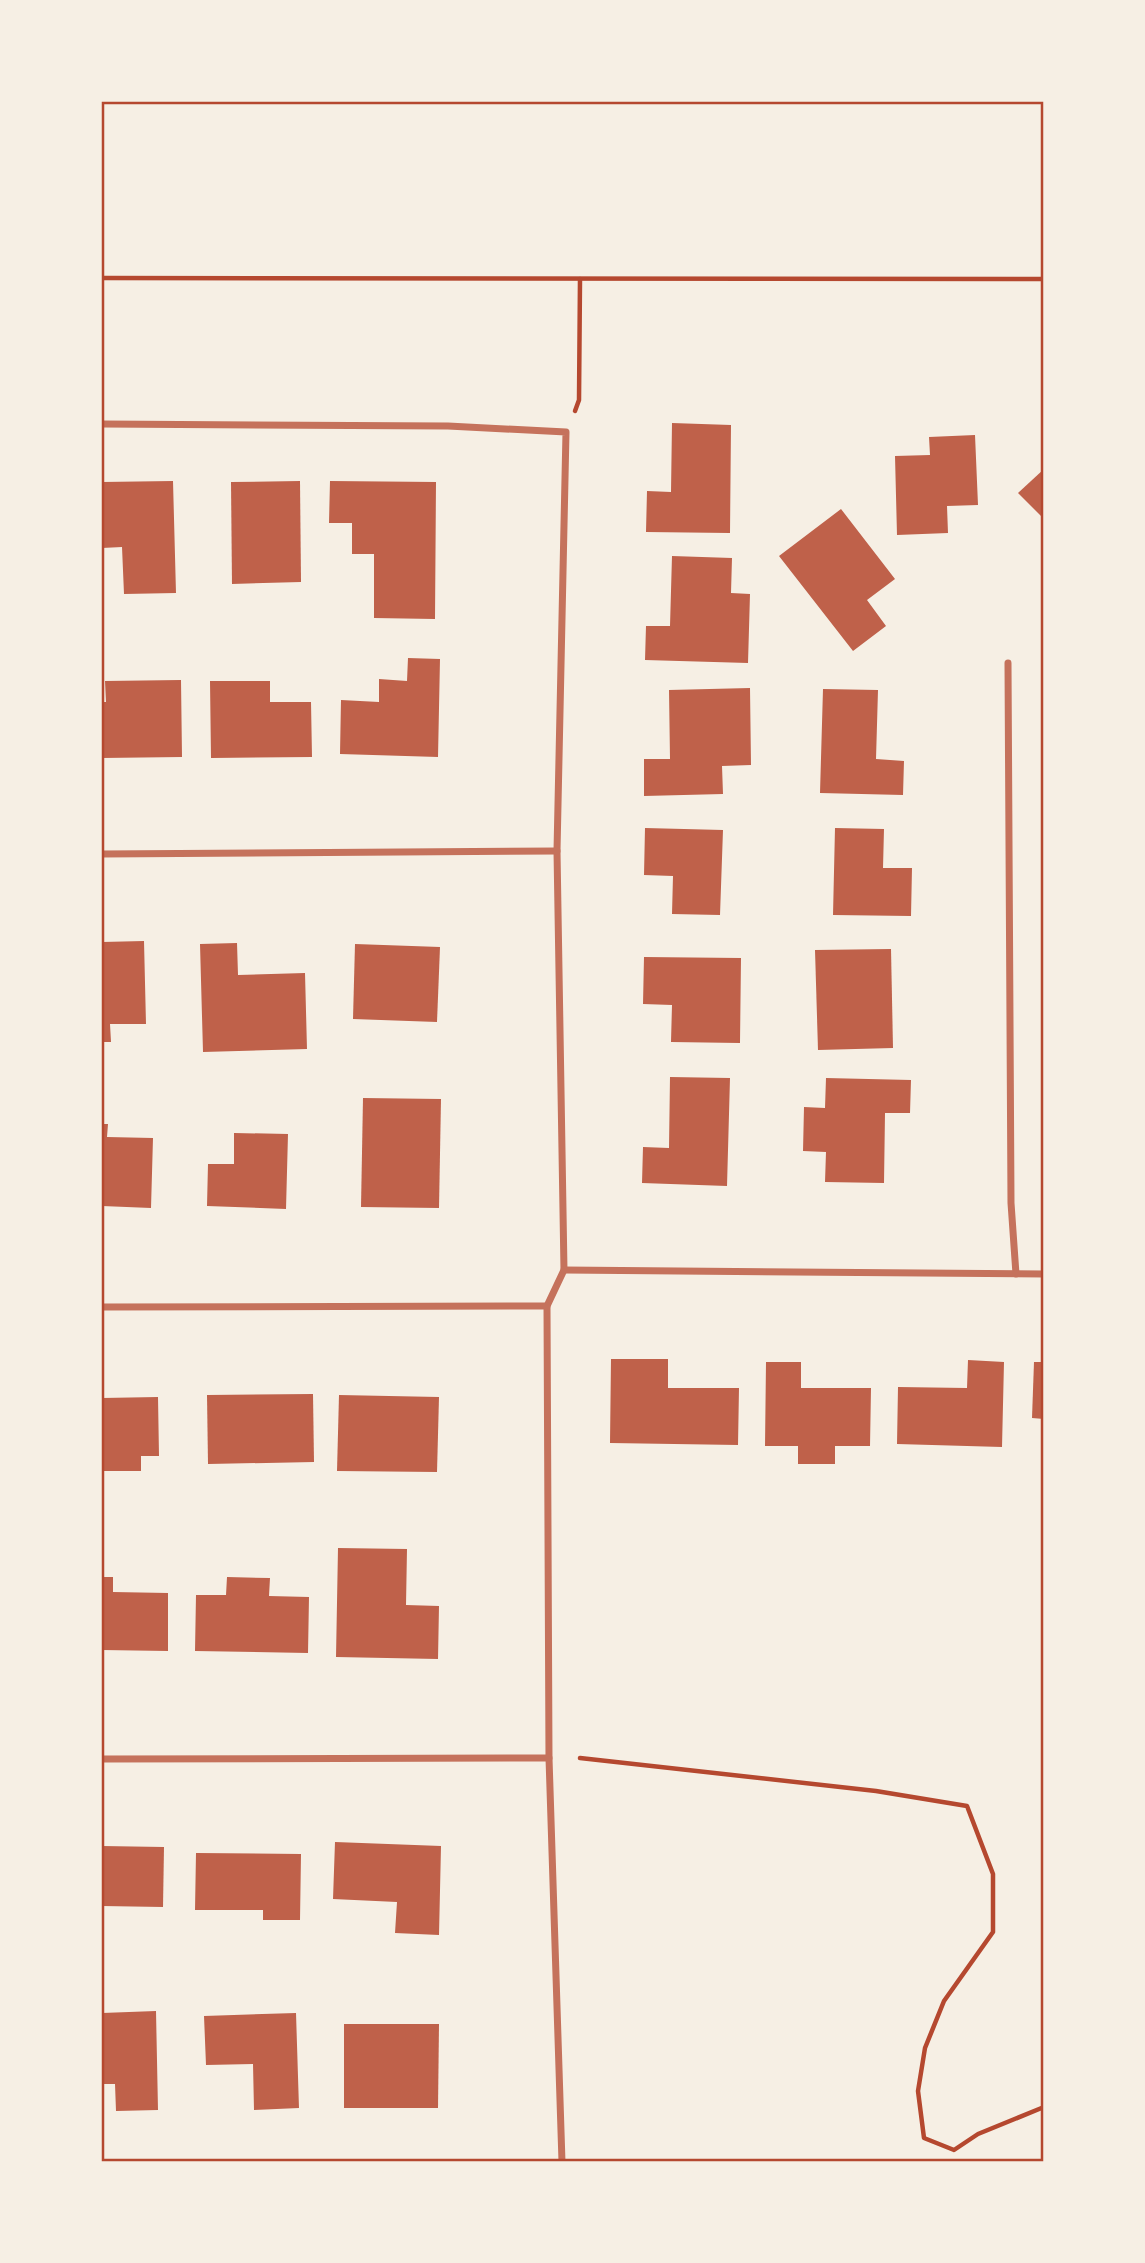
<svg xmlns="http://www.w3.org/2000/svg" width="1145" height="2263" viewBox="0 0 1145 2263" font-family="Quicksand,sans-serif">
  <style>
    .building { fill: #bf614a }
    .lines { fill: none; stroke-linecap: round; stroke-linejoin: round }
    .path { stroke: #b5482f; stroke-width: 4.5 }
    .minor { stroke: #c5725c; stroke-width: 7 }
    .neatline { fill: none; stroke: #b5482f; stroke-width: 2.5 }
  </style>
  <rect width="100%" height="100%" fill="#f6efe4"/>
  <g class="building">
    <path d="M672,423L731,425L730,533L646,532L647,491L671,492Z"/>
    <path d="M975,435L978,505L947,506L948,533L897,535L895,456L930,455L929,437Z"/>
    <path d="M1044,469V519L1018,493Z"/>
    <path d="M173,481L176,593L124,594L122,547L102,548V482Z"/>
    <path d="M300,481L301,582L232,584L231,482Z"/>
    <path d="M330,481L436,482L435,619L374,618V554H352V523H329Z"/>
    <path d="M841,509L895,579L867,600L886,626L853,651L779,556Z"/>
    <path d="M672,556L732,558L731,593L750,594L748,663L645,660L646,626H670Z"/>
    <path d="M408,658L440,659L438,757L340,754L341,700L379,702V679L407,681Z"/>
    <path d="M181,680L182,757L102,758V702H106L105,681Z"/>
    <path d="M210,681H270V702H311L312,757L211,758Z"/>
    <path d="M750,688L751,765L722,766L723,794L644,796V759H670L669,690Z"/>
    <path d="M823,689L878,690L876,759L904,761L903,795L820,793Z"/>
    <path d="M645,828L723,830L720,915L672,914L673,876L644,875Z"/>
    <path d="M835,828L884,829L883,868H912L911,916L833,915Z"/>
    <path d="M144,941L146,1024H110L111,1042H102V942Z"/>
    <path d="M237,943L238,975L305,973L307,1049L203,1052L200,944Z"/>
    <path d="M355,944L440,947L437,1022L353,1019Z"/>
    <path d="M891,949L893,1048L818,1050L815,950Z"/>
    <path d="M644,957L741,958L740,1043L671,1042L672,1005L643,1004Z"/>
    <path d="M670,1077L730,1078L727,1186L642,1183L643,1147L669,1148Z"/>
    <path d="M826,1078L911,1080L910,1113H885L884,1183L825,1182L826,1152L803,1151L804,1107L825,1108Z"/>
    <path d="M363,1098L441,1099L439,1208L361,1207Z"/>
    <path d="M102,1124H108L107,1137L153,1138L151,1208L102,1206Z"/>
    <path d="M234,1133L288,1134L286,1209L207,1206L208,1164H234Z"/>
    <path d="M611,1359H668V1388H739L738,1445L610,1443Z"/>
    <path d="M968,1360L1004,1362L1002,1447L897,1444L898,1387L967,1388Z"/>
    <path d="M766,1362H801V1388H871L870,1446H835V1464H798V1446H765Z"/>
    <path d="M1034,1362H1044V1419L1032,1418Z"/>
    <path d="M313,1394L314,1462L208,1464L207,1395Z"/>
    <path d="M339,1395L439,1397L437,1472L337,1471Z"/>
    <path d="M158,1397L159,1456H141V1471H102V1398Z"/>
    <path d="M338,1548L407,1549L406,1605L439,1606L438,1659L336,1657Z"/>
    <path d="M102,1577H113V1592L168,1593V1651L102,1650Z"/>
    <path d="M227,1577L270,1578L269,1596L309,1597L308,1653L195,1651L196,1595H226Z"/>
    <path d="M335,1842L441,1846L439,1935L395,1933L397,1902L333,1899Z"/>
    <path d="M102,1846L164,1847L163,1907L102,1906Z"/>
    <path d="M196,1853L301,1854L300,1920H263V1910H195Z"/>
    <path d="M156,2011L158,2110L116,2111L115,2084H102V2013Z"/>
    <path d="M296,2013L299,2108L254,2110L253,2064L206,2065L204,2016Z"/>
    <path d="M344,2024H439L438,2108H344Z"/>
  </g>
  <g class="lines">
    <g class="path">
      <path d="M102,278L1044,279"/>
      <path d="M575,411L579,400L580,279"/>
      <path d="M580,1758L876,1791L967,1806L993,1874V1932L944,2001L925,2048L918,2091L924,2138L954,2150L978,2134L1044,2107"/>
    </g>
    <g class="minor">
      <path d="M102,424L448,426L566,432L557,851L564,1270L547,1306L549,1758L562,2162"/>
      <path d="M1008,663L1011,1203L1016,1274"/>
      <path d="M102,854L557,851"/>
      <path d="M564,1270L1044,1274"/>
      <path d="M102,1307L547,1306"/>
      <path d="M102,1759L549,1758"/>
    </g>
  </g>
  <rect width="1145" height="2263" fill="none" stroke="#f6efe4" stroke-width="206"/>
  <rect x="103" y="103" width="939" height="2057" class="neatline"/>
</svg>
